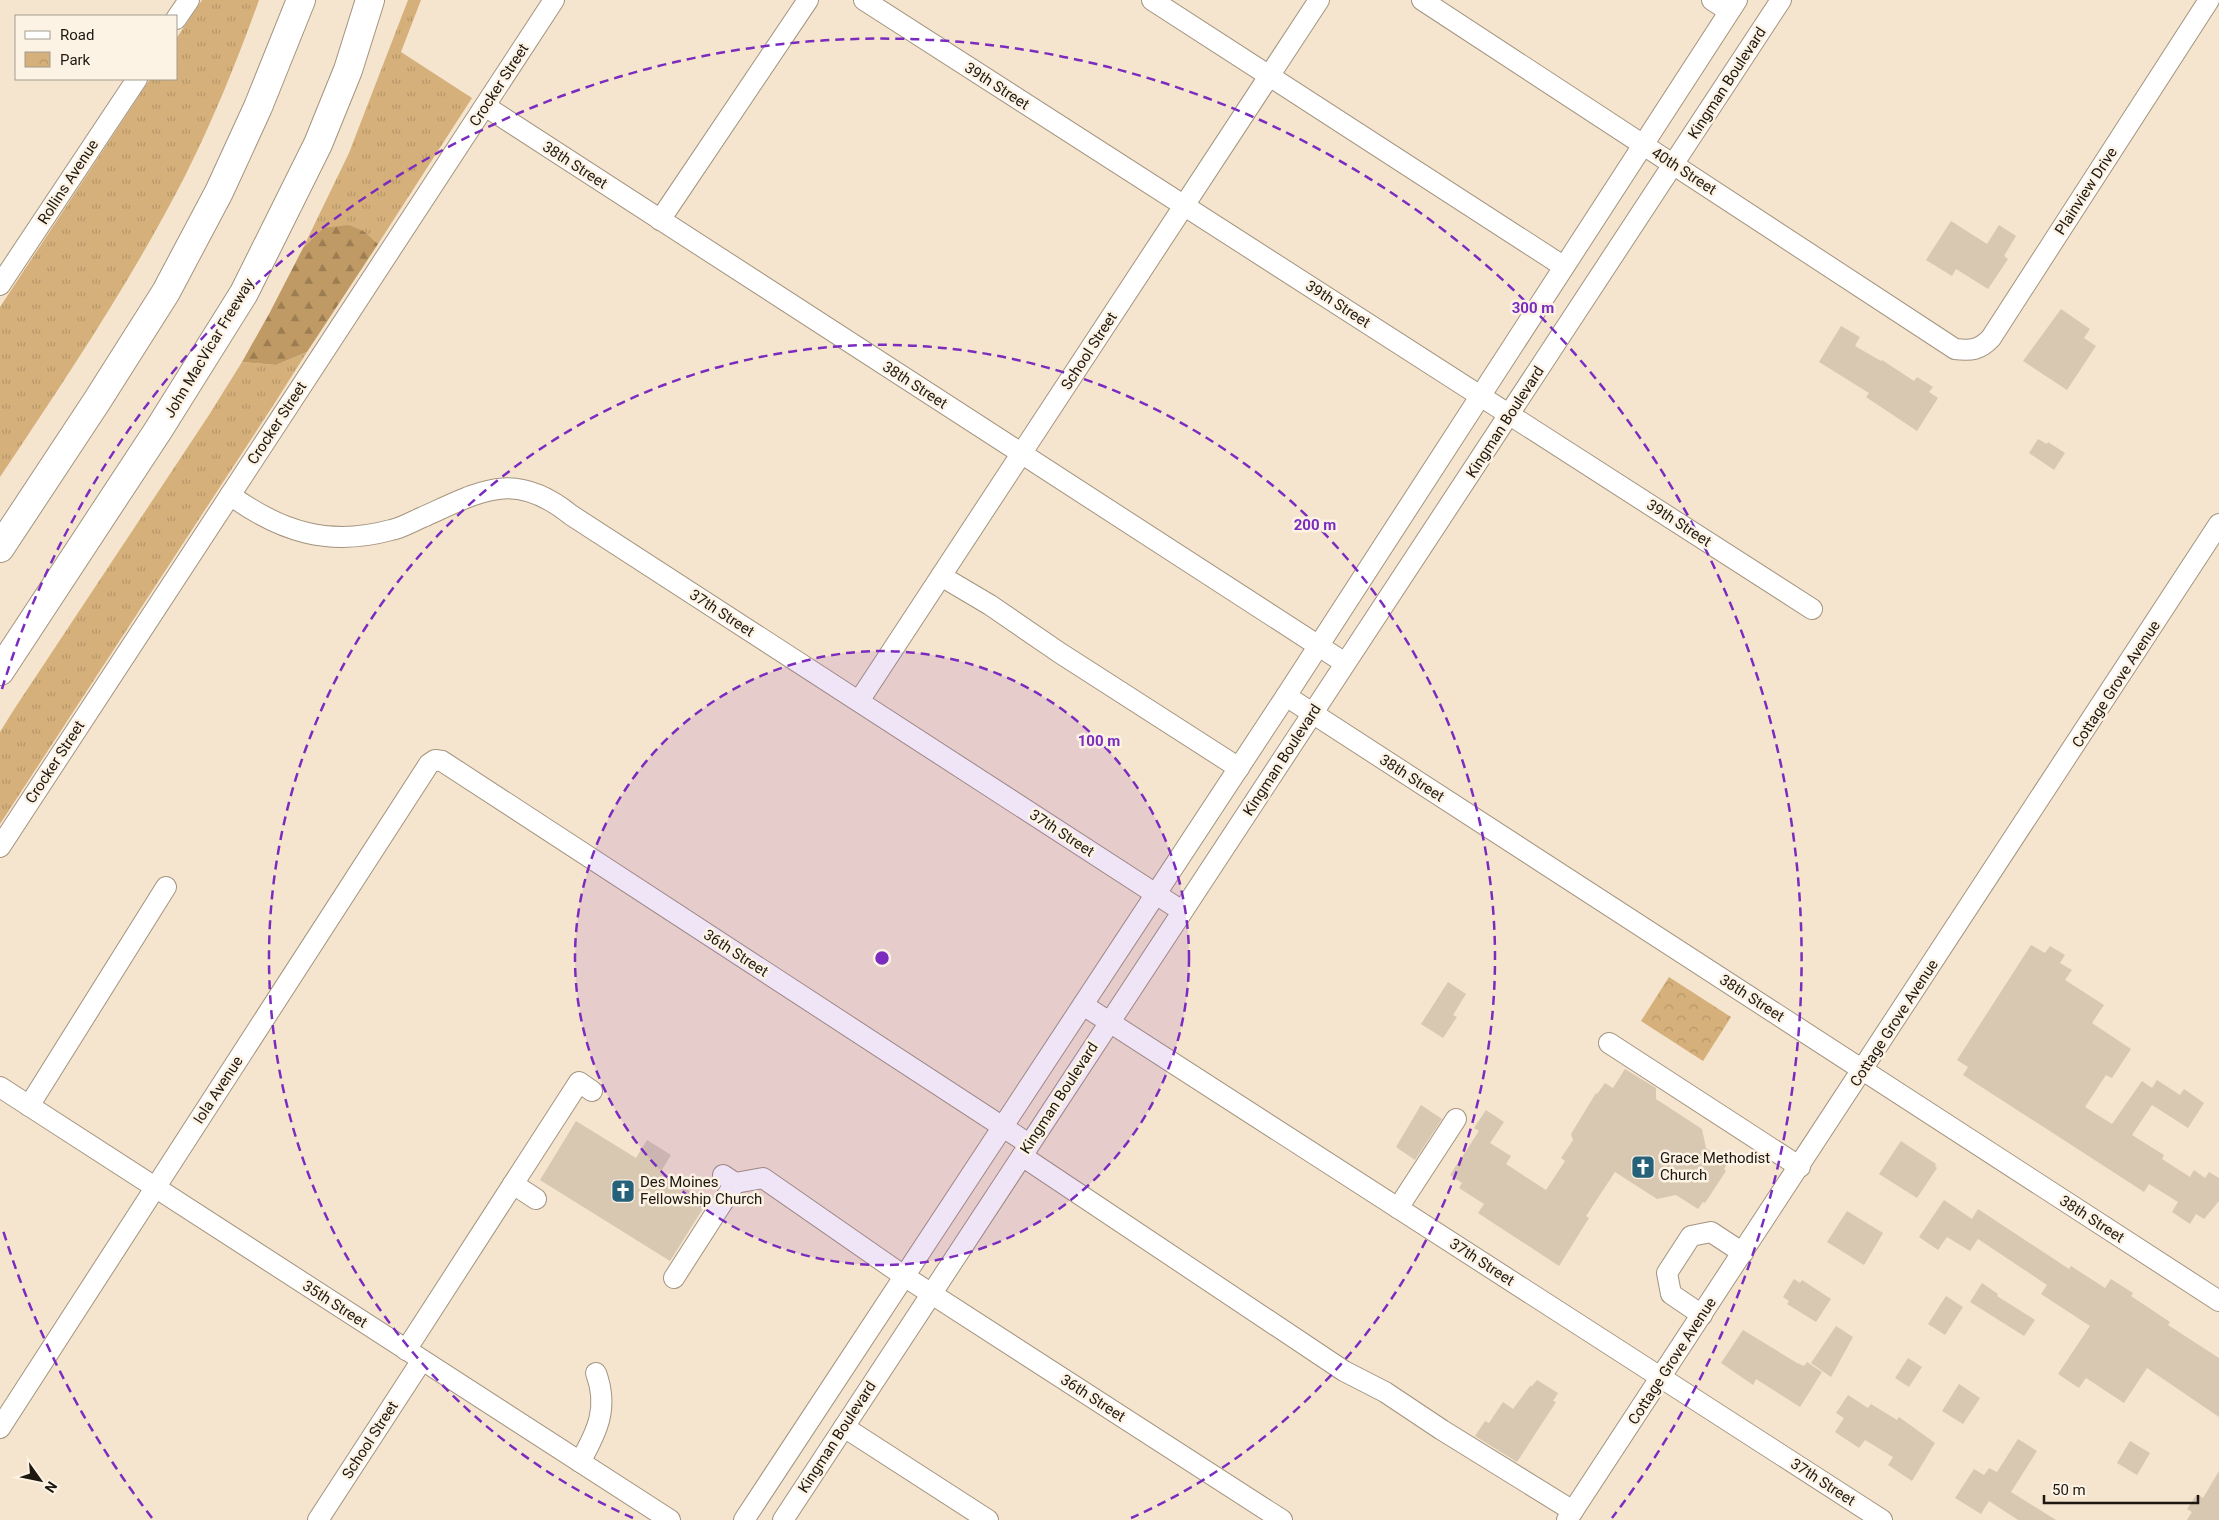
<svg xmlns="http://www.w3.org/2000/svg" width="2219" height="1520" viewBox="0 0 2219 1520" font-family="Roboto,sans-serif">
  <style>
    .grass { fill: url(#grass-tufts) }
    .forest { fill: url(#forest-firs) }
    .park { fill: url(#park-crowns) }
    .building { fill: #d8c8b2 }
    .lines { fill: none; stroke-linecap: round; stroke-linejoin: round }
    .minor-casing { stroke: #a3947f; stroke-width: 22 }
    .highway-casing { stroke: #a3947f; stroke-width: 30 }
    .minor { stroke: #fff; stroke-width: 20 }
    .highway { stroke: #fff; stroke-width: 28 }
    .ring { fill: none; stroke: #7b2cbf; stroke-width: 2.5; stroke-dasharray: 9 6 }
    .labels { text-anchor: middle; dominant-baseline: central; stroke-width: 5; stroke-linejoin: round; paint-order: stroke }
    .street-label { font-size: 15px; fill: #1d1710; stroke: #fdf3e5 }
    .poi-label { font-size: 15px; fill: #1d1710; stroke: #fdf3e5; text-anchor: start }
    .centre { fill: #7b2cbf; stroke: #fdf3e5; stroke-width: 2.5 }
    .ring-label { font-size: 15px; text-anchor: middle; font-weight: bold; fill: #7b2cbf; stroke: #fdf3e5; stroke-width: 5; stroke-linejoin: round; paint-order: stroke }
  </style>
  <defs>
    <pattern id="grass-tufts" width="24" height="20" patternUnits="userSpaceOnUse" patternTransform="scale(1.25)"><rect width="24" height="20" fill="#d5b07b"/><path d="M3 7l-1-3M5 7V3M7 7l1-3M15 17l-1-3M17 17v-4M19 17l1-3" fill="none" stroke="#b69769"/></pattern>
    <pattern id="forest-firs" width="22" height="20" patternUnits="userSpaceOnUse" patternTransform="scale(1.25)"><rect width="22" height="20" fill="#c09a64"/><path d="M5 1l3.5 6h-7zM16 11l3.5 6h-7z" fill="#9b7d51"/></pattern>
    <pattern id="park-crowns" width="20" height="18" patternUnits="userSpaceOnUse" patternTransform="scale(1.25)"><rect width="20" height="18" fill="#d5b07b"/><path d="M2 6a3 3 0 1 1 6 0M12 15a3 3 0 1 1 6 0" fill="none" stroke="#b69769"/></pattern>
  </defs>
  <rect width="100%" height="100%" fill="#f5e4ce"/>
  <g class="grass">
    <path d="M202,0H259C238,59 214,118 186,174C132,280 66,378 0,477V307L150,79H176V39Z"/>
    <path d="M408,0H421L401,52L472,98L378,244L365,232L323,228L303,248L349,153Z"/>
    <path d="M307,352L276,401L0,824V732L13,711L209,415L242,362L276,365Z"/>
  </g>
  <path class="forest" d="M349,225L365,232L378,244L307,352L276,365L242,362L269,314L303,248L323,228Z"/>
  <path class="park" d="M1669,977L1731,1017L1703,1061L1641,1021Z"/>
  <g class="building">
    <path d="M1951,221L1987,244L1999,225L2016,236L2004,256L2008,259L1988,289L1956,269L1952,276L1926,260Z"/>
    <path d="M2061,309L2090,329L2084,338L2096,346L2067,390L2023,361Z"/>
    <path d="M1841,326L1860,337L1855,346L1881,361L1882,360L1914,381L1917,377L1933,387L1929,392L1938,398L1917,431L1866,397L1869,393L1819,362Z"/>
    <path d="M2038,439L2047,444L2048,442L2065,453L2054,470L2029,453Z"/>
    <path d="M2031,945L2045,953L2050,946L2065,955L2060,963L2072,970L2065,980L2104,1005L2092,1023L2131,1049L2112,1078L2106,1075L2085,1107L2112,1124L2142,1081L2152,1088L2157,1080L2180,1095L2184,1089L2204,1103L2188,1128L2152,1105L2132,1135L2164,1155L2162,1159L2190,1177L2194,1170L2205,1178L2209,1172L2219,1178V1201L2204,1219L2196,1214L2190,1224L2172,1212L2178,1202L2149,1184L2144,1192L1963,1075L1968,1067L1957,1060Z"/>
    <path d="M1448,982L1466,994L1453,1015L1457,1017L1443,1038L1421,1024Z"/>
    <path d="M1625,1069L1656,1088V1099L1702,1129L1706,1148L1728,1163L1724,1169L1726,1171L1705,1203L1703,1202L1698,1209L1676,1195L1657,1199L1615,1172L1586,1216L1589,1218L1559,1266L1478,1213L1484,1204L1459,1188L1462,1183L1450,1175L1479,1131L1474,1128L1486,1110L1504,1122L1490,1143L1511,1156L1506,1164L1546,1190L1565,1161L1561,1158L1573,1140L1571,1134L1596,1093L1597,1094L1605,1083L1613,1088Z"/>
    <path d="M1421,1105L1442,1119L1415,1160L1396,1147Z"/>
    <path d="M576,1121L636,1158L647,1140L671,1155L660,1173L707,1202L670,1261L540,1180Z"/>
    <path d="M1901,1141L1936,1164L1935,1166L1937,1168L1917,1198L1879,1174Z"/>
    <path d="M1944,1200L1972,1219L1978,1209L2069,1269L2071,1266L2105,1288L2111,1279L2133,1293L2131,1296L2170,1322L2168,1325L2219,1358V1417L2147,1368L2124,1403L2086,1378L2079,1388L2058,1374L2090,1326L2041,1294L2047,1285L1978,1239L1970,1251L1947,1237L1938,1250L1919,1237Z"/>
    <path d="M1847,1211L1883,1233L1864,1265L1827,1242Z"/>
    <path d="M1794,1279L1800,1283L1802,1280L1831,1299L1816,1322L1787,1304L1789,1301L1783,1297Z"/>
    <path d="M1982,1283L1998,1294L1997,1296L2035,1320L2024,1336L1970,1302Z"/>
    <path d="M1946,1296L1963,1307L1945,1335L1928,1324Z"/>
    <path d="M1836,1326L1853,1337L1831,1377L1811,1363Z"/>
    <path d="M1743,1330L1797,1363L1804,1366L1807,1362L1822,1372L1800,1407L1756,1379L1753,1385L1721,1363Z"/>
    <path d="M1908,1358L1922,1367L1909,1387L1895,1378Z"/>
    <path d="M1537,1380L1558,1393L1553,1401L1556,1402L1517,1462L1475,1436L1485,1421L1489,1423L1503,1402L1513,1409L1530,1386H1532Z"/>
    <path d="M1959,1384L1980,1398L1963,1424L1942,1411Z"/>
    <path d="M1848,1395L1868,1408L1871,1404L1897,1420L1899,1417L1935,1443L1912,1481L1888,1465L1893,1457L1865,1440L1859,1448L1835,1432L1844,1418L1836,1413Z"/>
    <path d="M2018,1439L2037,1451L2011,1492L2056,1520H2018L1989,1501L1981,1514L1955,1498L1974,1469L1984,1475L1989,1468L1997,1472Z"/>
    <path d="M2130,1441L2150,1453L2137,1475L2117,1463Z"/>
    <path d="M2219,1471V1520H2187L2192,1512L2187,1509L2197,1494L2203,1498Z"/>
  </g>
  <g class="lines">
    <g class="minor-casing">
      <g id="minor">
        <path d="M864,0L1812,609"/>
        <path d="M1152,0L1563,266"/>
        <path d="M1422,0L1955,349C1971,351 1980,350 1991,338L2209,0"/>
        <path d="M1712,0L1729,11"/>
        <path d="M176,19L189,0"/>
        <path d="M485,106L1345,663"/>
        <path d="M660,220L808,0"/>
        <path d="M0,285L137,79"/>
        <path d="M230,495C281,532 329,547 391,530C402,528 413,521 423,517C481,491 514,469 571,515L1182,911"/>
        <path d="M941,576L990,605L1060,653L1239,768"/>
        <path d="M1286,696L2219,1301"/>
        <path d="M859,701L1319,0"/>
        <path d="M0,847L554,0"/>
        <path d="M1083,1005L1882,1520"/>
        <path d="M1609,1043L1800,1167"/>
        <path d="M0,1087L670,1520"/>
        <path d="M29,1106L166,887"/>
        <path d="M1022,1156L1344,1371L1385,1392L1442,1430L1573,1511"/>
        <path d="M723,1175L735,1183L763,1178L904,1276L1282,1520"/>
        <path d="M513,1184L536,1199"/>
        <path d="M1398,1208L1456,1119"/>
        <path d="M674,1278L735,1183"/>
        <path d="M1702,1315L1671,1294L1667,1273L1691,1236L1711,1232L1743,1253"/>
        <path d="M406,1350L579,1082L592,1091"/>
        <path d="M844,1427L988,1520"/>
        <path d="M0,1428L429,764L435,760L442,761L1029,1144"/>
        <path d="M580,1462C597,1432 609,1408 596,1373"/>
        <path d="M318,1520L422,1360"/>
        <path d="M744,1520L1286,696L1737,0"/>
        <path d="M783,1520L1781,0"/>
        <path d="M1567,1520L2219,524"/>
      </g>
    </g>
    <g class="highway-casing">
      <g id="highway">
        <path d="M0,548L97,401L166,292L219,192L258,107L301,0"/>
        <path d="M0,671L159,429L244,293L318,144L348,70L370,0"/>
      </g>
    </g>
    <use href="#minor" class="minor"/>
    <use href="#highway" class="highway"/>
  </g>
  <circle cx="882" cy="958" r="307" fill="#7b2cbf" fill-opacity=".12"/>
  <g class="ring">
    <circle cx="882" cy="958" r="307"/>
    <path d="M633 1518A613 613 0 1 1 1131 1518"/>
    <path d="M152 1518A920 920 0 0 1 2 1227M2 689A920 920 0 1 1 1612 1518"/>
  </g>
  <defs>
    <g id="church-square" transform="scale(1.25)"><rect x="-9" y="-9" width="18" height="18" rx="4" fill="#256179" stroke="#fdf3e5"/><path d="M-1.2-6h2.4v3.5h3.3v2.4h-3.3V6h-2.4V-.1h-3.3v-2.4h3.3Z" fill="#fff"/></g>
  </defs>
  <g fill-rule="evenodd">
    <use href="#church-square" x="1643" y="1167"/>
    <use href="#church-square" x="623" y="1191"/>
  </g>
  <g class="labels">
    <g class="street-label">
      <text transform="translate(1727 83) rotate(-57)">Kingman Boulevard</text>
      <text transform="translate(499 85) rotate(-57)">Crocker Street</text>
      <text transform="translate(997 86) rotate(33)">39th Street</text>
      <text transform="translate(575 165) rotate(33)">38th Street</text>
      <text transform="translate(1684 171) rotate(33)">40th Street</text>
      <text transform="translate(68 182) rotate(-57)">Rollins Avenue</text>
      <text transform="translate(2086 191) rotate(-57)">Plainview Drive</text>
      <text transform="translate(1338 304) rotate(33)">39th Street</text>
      <text transform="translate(209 348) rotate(-59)">John MacVicar Freeway</text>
      <text transform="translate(1089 351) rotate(-57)">School Street</text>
      <text transform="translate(915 385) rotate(33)">38th Street</text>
      <text transform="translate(1505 422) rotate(-57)">Kingman Boulevard</text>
      <text transform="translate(277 423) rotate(-57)">Crocker Street</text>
      <text transform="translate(1679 523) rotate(33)">39th Street</text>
      <text transform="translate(722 613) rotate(33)">37th Street</text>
      <text transform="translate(2116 684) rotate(-57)">Cottage Grove Avenue</text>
      <text transform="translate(1282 760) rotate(-57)">Kingman Boulevard</text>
      <text transform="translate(55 762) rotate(-57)">Crocker Street</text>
      <text transform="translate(1412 778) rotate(33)">38th Street</text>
      <text transform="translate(1062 833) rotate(33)">37th Street</text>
      <text transform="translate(736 953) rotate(33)">36th Street</text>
      <text transform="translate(1752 998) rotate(33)">38th Street</text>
      <text transform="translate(1894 1023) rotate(-57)">Cottage Grove Avenue</text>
      <text transform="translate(218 1090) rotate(-57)">Iola Avenue</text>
      <text transform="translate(1059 1098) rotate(-57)">Kingman Boulevard</text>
      <text transform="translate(2092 1219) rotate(33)">38th Street</text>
      <text transform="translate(1482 1262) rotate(33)">37th Street</text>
      <text transform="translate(335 1304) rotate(33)">35th Street</text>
      <text transform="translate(1672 1361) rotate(-57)">Cottage Grove Avenue</text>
      <text transform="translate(1093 1398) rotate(33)">36th Street</text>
      <text transform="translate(837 1437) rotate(-57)">Kingman Boulevard</text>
      <text transform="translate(370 1440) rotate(-57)">School Street</text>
      <text transform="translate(1823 1482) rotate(33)">37th Street</text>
    </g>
    <g class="poi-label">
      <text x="1660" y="1158">Grace Methodist<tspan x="1660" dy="17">Church</tspan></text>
      <text x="640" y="1182">Des Moines<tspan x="640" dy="17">Fellowship Church</tspan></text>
    </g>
  </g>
  <circle cx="882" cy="958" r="8" class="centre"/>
  <g class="ring-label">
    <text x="1533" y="313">300 m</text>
    <text x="1315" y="530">200 m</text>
    <text x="1099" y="746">100 m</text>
  </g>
  <rect x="15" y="15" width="162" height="65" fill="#fdf3e5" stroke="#a39b90"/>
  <rect x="25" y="31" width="25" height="8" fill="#ffffff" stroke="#a39b90"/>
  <text x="60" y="40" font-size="15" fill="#1d1710">Road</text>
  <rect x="25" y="52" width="25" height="15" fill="url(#park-crowns)" stroke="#a39b90"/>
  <text x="60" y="65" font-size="15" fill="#1d1710">Park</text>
  <g transform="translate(40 1480) rotate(123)" stroke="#fdf3e5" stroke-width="4" paint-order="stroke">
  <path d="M0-4L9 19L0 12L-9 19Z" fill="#1d1710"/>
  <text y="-8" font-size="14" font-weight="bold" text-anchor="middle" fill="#1d1710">N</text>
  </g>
  <path d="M2044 1495v8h154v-8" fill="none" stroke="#1d1710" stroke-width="2.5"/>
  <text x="2052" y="1495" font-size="15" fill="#1d1710" stroke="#fdf3e5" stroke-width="4" paint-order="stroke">50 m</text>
</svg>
